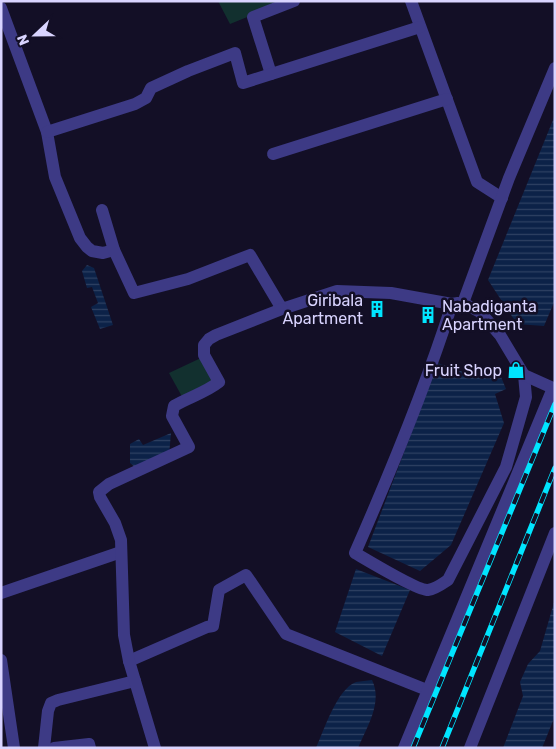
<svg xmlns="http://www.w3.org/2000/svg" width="556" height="749" viewBox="0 0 556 749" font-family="Rubik,sans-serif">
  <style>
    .grass { fill: #12302f }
    .water { fill: url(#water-rules) }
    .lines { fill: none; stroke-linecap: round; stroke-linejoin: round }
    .minor { stroke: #3d3a85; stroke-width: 12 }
    .rail-casing { stroke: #00e5ff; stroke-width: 5.5 }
    .rail { stroke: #130f26; stroke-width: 4; stroke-dasharray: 11; stroke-linecap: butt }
    .labels { text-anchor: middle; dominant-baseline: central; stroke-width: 5; stroke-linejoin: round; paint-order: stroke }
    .poi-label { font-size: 16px; fill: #d9d4ff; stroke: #130f26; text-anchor: end }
  </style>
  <defs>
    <pattern id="water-rules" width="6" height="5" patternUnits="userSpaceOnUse" patternTransform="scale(1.25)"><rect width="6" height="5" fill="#0c2248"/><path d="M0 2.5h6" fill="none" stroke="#2f4163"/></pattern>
  </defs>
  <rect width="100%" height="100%" fill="#130f26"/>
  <g class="grass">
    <path d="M218,1H284V2L230,24Z"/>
    <path d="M203,357L216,382L185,402L169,373Z"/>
  </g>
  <g class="water">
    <path d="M555,115V300L544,326L517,324L488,280Z"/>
    <path d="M87,265L94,268L113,325L100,329L91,307L98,303L92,287L87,288L82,271Z"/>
    <path d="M438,363L483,379L497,367L506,389L495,394L504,423L451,545L420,571L368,547Z"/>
    <path d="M171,433L169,455L136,468L130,463V444L139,439L143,445Z"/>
    <path d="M356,569L410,590L382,656L335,632Z"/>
    <path d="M555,599V716L542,748H503L523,696L520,682L528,664L540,651Z"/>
    <path d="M372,680C383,702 367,727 358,748H316C324,730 337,689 356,682C361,681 367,681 372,680Z"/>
  </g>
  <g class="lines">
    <g class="minor">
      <path d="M411,1L477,182L502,198"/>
      <path d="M1,8L47,132L55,177L80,238L87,247L92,251L103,253L114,250"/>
      <path d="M271,74L253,17L294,1"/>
      <path d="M47,132L135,104L146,98L151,88L188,71L235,53L243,83L420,27"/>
      <path d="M273,154L447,99"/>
      <path d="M102,210L114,250L134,293L188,279L250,255L282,309L337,291L391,293L452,304L458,303"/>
      <path d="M452,304C425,389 391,471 355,553C367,560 418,591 428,590C436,589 442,584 448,580L506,467L526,397L524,375"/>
      <path d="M1,593L121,552"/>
      <path d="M1,660L14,748"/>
      <path d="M129,661L207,627L213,626L219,590L246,575L286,634L427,690"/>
      <path d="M44,748L48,711L51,703L58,700L135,681"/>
      <path d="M54,748L89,744L90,748"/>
      <path d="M155,748L129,661L124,635L121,540L115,523L100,497L99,492L109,484L189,447L172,416L174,406C189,397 205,393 219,382L204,355V345L209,339L216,335L282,309"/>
      <path d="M404,748L553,388L524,375L500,335L480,312L463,303L509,178L555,68"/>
      <path d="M470,748L555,533"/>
    </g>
    <g class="rail-casing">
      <g id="rail">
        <path d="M413,748L555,404"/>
        <path d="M442,748L555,468"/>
      </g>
    </g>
    <use href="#rail" class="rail"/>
  </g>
  <defs>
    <g id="building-bare" transform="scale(1.35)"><path d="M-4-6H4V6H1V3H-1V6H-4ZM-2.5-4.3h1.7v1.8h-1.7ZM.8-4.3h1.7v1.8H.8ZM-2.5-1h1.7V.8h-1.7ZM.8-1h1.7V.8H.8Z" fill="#00e5ff" stroke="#130f26" stroke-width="2.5" paint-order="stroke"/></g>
    <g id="shop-bare" transform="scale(1.35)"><path d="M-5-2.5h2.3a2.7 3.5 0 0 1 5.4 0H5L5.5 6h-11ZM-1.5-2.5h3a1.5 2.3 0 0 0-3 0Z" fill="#00e5ff" stroke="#130f26" stroke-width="2.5" paint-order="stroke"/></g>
  </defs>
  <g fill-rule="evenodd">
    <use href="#building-bare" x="377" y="309"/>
    <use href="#building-bare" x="428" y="315"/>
    <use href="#shop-bare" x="516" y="370"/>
  </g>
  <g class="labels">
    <g class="poi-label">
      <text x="363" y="300">Giribala<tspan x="363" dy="18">Apartment</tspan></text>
      <text x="442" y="306" text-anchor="start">Nabadiganta<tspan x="442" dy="18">Apartment</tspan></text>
      <text x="502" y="370">Fruit Shop</text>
    </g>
  </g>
  <rect width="556" height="749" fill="none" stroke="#d9d4ff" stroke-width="5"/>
  <g transform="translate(35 35) rotate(248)" stroke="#130f26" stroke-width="4" paint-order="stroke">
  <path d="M0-4L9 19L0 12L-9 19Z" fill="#d9d4ff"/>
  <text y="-8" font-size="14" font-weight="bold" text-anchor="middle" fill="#d9d4ff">N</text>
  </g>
</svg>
